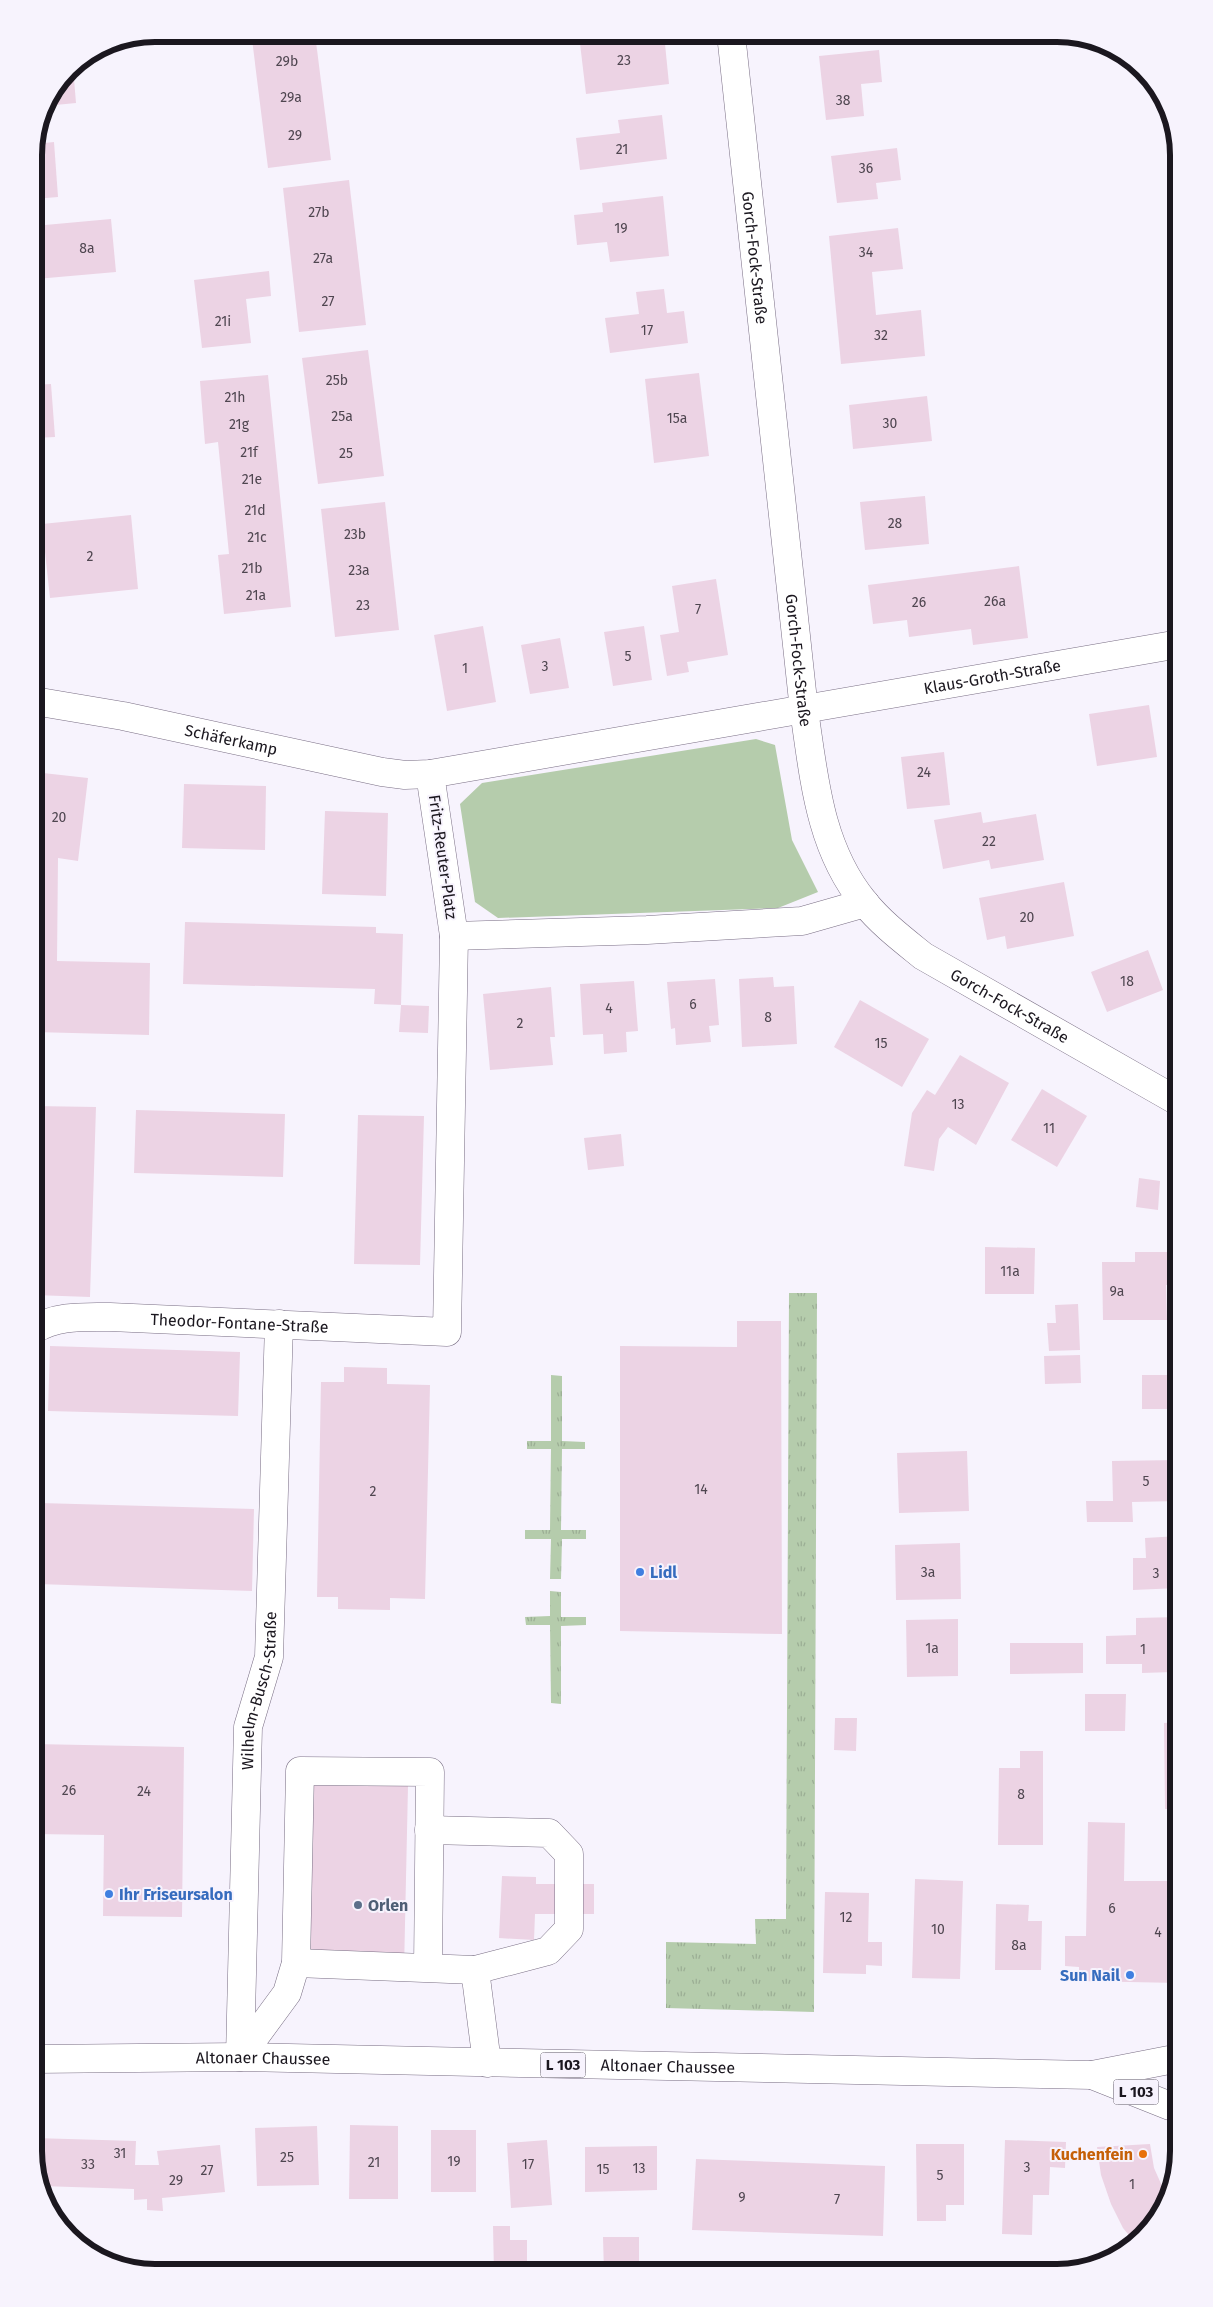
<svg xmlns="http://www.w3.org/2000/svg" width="1213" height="2307" viewBox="0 0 1213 2307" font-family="'Fira Sans',sans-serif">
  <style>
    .grass { fill: url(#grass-tufts) }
    .green { fill: #b5ccac }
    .building { fill: #ecd3e4 }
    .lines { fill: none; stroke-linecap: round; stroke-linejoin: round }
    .minor-casing { stroke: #796e84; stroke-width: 29 }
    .major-casing { stroke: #796e84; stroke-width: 29 }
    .minor { stroke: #fff; stroke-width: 28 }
    .major { stroke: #fff; stroke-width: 28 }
    .shop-dot { fill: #3f7fe0; stroke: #f7f3fd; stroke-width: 2 }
    .service-dot { fill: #5c6f8a; stroke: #f7f3fd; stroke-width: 2 }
    .food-dot { fill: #e8710a; stroke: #f7f3fd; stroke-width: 2 }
    .labels { text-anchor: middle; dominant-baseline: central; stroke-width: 4; stroke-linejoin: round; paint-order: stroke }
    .number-label { font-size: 14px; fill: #4f4650 }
    .shield { fill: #f7f3fd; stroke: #5d5962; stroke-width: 1 }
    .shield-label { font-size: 15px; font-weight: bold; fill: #1b171f }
    .street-label { font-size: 16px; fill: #1b171f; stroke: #f7f3fd }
    .shop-label { font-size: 16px; font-weight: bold; fill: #366cbe; stroke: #f7f3fd; text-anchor: start }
    .service-label { font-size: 16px; font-weight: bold; fill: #4e5e75; stroke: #f7f3fd; text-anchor: start }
    .food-label { font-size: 16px; font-weight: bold; fill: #c56008; stroke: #f7f3fd; text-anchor: end }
    .rim { fill: none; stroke: #1b171f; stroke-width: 6 }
  </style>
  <defs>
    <pattern id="grass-tufts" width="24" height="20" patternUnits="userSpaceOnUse" patternTransform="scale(1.25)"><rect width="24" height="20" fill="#b5ccac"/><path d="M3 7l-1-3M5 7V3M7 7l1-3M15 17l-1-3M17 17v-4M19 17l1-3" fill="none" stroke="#9bae94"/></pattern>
  </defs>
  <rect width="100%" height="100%" fill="#f7f3fd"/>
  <g class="grass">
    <path d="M789,1293H817L814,2012L666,2008V1942L756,1944L755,1919H786Z"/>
    <path d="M551,1375L562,1376V1441L585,1442V1449H562L561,1530H586V1539H562L561,1579H550L551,1539H525V1530H550L551,1449H527V1441H551Z"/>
    <path d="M550,1591L561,1592V1617H586V1625L561,1626V1704L551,1703L550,1625H526L525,1617L550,1616Z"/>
  </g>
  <path class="green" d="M756,739L775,745L792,840L818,892L778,908L498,918L475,902L460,804L482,783Z"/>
  <g class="building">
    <path d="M295,34H315L331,160L268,168L252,39Z"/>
    <path d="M592,34H664L669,84L586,94L579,35Z"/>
    <path d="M879,50L882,82L861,84L864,116L826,120L819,56Z"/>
    <path d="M73,67L76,103L45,106L70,69Z"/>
    <path d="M662,115L667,159L580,170L576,138L620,133L618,120Z"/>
    <path d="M54,142L58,197L34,199L35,144Z"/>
    <path d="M897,148L901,180L876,183L878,199L837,203L831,156Z"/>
    <path d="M349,180L366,325L299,332L283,188Z"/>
    <path d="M663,196L669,256L610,262L607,242L577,245L574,215L603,212L602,203Z"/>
    <path d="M111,219L116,272L36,279L41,341H34V226Z"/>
    <path d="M898,228L903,269L872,272L876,315L921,310L925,356L841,364L829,236Z"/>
    <path d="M269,271L271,296L246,299L251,343L202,348L194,280Z"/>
    <path d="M664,289L667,313L684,311L688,343L610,353L605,318L639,314L636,292Z"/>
    <path d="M368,350L384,476L318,484L302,358Z"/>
    <path d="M699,373L709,456L654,463L645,379Z"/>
    <path d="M268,375L291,607L224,614L218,555L229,554L218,442L205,444L200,381Z"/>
    <path d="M51,384L55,437L34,438V385Z"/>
    <path d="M927,396L932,441L853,449L849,405Z"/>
    <path d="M925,496L929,544L865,550L860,502Z"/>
    <path d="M385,502L399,630L335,637L321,509Z"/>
    <path d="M131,515L138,589L50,598L42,524Z"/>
    <path d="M1175,545H1179V568H1178Z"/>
    <path d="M1019,566L1028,638L973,645L971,629L909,637L907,620L873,624L868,585Z"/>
    <path d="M716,579L728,655L687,662L689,672L667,676L660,635L679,632L672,586Z"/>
    <path d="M483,626L496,702L447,711L434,635Z"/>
    <path d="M644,626L652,680L613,686L604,632Z"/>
    <path d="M560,638L569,688L530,694L521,645Z"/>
    <path d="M1149,705L1157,757L1097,766L1089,714Z"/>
    <path d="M944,752L950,805L907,809L901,757Z"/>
    <path d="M34,772L88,778L78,861L58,858L57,961L150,963L149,1035L34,1032Z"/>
    <path d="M184,784L266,786L265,850L182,848Z"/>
    <path d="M325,811L388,813L386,896L322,894Z"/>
    <path d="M981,812L983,823L1036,814L1044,860L991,869L989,860L943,869L934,820Z"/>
    <path d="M1064,882L1074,936L1007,949L1005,936L987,940L979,898Z"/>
    <path d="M185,922L376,927V933L403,934L401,1005L374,1004L375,989L183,984Z"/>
    <path d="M1148,950L1163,990L1107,1012L1091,972Z"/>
    <path d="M773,977L774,987L794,986L797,1044L742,1047L739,979Z"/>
    <path d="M715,979L719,1025L709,1026L711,1042L676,1045L675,1028L671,1029L667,982Z"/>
    <path d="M634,981L638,1031L626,1032L627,1052L604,1054L603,1034L583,1035L580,984Z"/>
    <path d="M551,987L555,1037H550L553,1065L490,1070L483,994Z"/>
    <path d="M860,1000L929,1039L902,1087L834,1047Z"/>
    <path d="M401,1005L429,1006L428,1033L399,1032Z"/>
    <path d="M960,1055L1009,1083L976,1145L948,1127L939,1139L934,1171L904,1166L912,1113L927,1090L935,1095Z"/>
    <path d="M1042,1089L1087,1116L1057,1167L1011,1140Z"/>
    <path d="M34,1106L96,1107L90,1297L34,1295Z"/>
    <path d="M136,1110L285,1114L283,1177L134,1173Z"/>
    <path d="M358,1115L424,1116L420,1265L354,1264Z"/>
    <path d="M621,1134L624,1166L588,1170L584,1138Z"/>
    <path d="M1139,1178L1160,1181L1158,1210L1136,1207Z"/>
    <path d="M985,1247L1035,1248L1034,1294H985Z"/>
    <path d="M1135,1252H1176V1284L1166,1285L1167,1320H1103L1102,1262H1135Z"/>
    <path d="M1078,1304L1080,1350L1049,1351L1047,1323H1056L1055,1305Z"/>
    <path d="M737,1321H781L782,1634L620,1631V1346L737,1347Z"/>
    <path d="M50,1346L240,1352L238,1416L48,1411Z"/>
    <path d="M1080,1355L1081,1383L1045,1384L1044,1356Z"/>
    <path d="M344,1367L387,1368V1384L430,1385L425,1599L390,1598V1610L338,1609V1597H317L321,1382H344Z"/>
    <rect x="1142" y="1375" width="37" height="34"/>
    <path d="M967,1451L969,1511L899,1513L897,1453Z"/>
    <path d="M1179,1460V1501L1132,1502L1133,1522H1087L1086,1501H1113L1112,1461Z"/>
    <path d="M40,1503L254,1509L252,1591L37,1584Z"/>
    <path d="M1179,1536V1588L1133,1590V1558H1146L1145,1538Z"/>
    <path d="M960,1543L961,1599L896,1600L895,1545Z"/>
    <path d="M1179,1617V1663L1172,1664L1173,1672L1142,1673V1664H1106V1636L1136,1635V1618Z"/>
    <path d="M958,1619V1676L907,1677L906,1620Z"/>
    <path d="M1010,1643H1083V1673L1010,1674Z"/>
    <path d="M1085,1694H1126L1125,1731H1085Z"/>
    <path d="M835,1718H857L856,1751L834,1750Z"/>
    <path d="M1179,1722V1809H1165L1164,1723Z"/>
    <path d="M34,1744L184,1747L182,1917L103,1916L104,1835L34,1834Z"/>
    <path d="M1020,1751H1043V1845H998L999,1768H1020Z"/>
    <path d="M313,1783L408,1786L404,1970L309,1968Z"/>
    <path d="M1088,1822L1125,1823L1124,1881H1179V1983L1079,1981V1967L1065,1966V1936H1086Z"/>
    <path d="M502,1876L536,1877V1884H594V1914H535L534,1940L499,1938Z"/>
    <path d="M915,1879L963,1881L960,1979L912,1978Z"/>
    <path d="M825,1892L869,1893L868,1942H882V1966L866,1965V1974L823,1973Z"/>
    <path d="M996,1904L1029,1905L1028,1921H1042L1041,1970H995Z"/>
    <path d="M350,2125L398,2126V2199H349Z"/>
    <path d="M317,2126L319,2185L257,2186L255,2128Z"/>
    <rect x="431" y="2130" width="45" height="62"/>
    <path d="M34,2138L136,2141L135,2165H159L157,2151L220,2145L225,2192L162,2198L163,2211L147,2210V2199L134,2200V2189L41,2186L34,2152Z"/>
    <path d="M547,2140L552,2205L511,2208L507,2143Z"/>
    <path d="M1005,2140L1066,2142L1065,2168L1050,2167L1049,2195H1033L1032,2235L1002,2234Z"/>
    <path d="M916,2144H964V2205H946V2221H917Z"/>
    <path d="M1150,2144L1154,2168L1166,2195L1159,2219L1133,2240L1123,2228L1111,2204L1101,2175L1097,2147Z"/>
    <path d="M657,2146V2190L585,2192V2147Z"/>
    <path d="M696,2159L885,2166L883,2236L692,2230Z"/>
    <path d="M493,2226H510V2240H527V2273H494Z"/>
    <path d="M603,2237H639V2273H604Z"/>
    <rect x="435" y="2263" width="44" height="10"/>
  </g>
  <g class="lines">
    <g class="minor-casing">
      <g id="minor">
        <path id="s1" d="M731,34L804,710C814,777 819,847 864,902C881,923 902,939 923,956L1179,1102"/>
        <path id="s2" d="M34,701L123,716L382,772L405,775L430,774L1179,644"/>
        <path d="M454,936L647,930L802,921L865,903"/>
        <path id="s3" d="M34,1330C55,1315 85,1317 110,1317L447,1332L454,936L430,774"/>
        <path d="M296,1963L475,1970L548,1951L569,1929V1854L549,1833L429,1830"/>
        <path d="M475,1970L487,2063"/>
        <path id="s4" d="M240,2057L248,1727L269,1657L279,1324"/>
        <path d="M240,2057L287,1993L296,1963L300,1771L430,1772L428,1967"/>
      </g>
    </g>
    <g class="major-casing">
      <g id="major">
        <path id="s5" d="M34,2059L240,2057L1092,2075L1169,2060H1179"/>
        <path d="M1092,2075L1170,2106L1179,2107"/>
      </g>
    </g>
    <use href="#minor" class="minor"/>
    <use href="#major" class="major"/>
  </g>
  <g class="shop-dot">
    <circle cx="640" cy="1572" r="5"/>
    <circle cx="109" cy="1894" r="5"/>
    <circle cx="1130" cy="1975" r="5"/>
  </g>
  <circle class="service-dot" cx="358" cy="1905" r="5"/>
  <circle class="food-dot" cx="1143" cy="2154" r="5"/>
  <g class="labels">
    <g class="number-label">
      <text x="624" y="60">23</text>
      <text x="287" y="61">29b</text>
      <text x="291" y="97">29a</text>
      <text x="843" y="100">38</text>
      <text x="295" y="135">29</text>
      <text x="622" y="149">21</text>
      <text x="866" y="168">36</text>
      <text x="319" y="212">27b</text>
      <text x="621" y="228">19</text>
      <text x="87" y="248">8a</text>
      <text x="866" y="252">34</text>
      <text x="323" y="258">27a</text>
      <text x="328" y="301">27</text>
      <text x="223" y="321">21i</text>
      <text x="647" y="330">17</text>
      <text x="881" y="335">32</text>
      <text x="337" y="380">25b</text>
      <text x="235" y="397">21h</text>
      <text x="342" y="416">25a</text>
      <text x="677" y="418">15a</text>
      <text x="890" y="423">30</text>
      <text x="239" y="424">21g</text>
      <text x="249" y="452">21f</text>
      <text x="346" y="453">25</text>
      <text x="252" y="479">21e</text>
      <text x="255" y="510">21d</text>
      <text x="895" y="523">28</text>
      <text x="355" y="534">23b</text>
      <text x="257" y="537">21c</text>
      <text x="90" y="556">2</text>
      <text x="252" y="568">21b</text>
      <text x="359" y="570">23a</text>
      <text x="256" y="595">21a</text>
      <text x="995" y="601">26a</text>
      <text x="919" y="602">26</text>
      <text x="363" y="605">23</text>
      <text x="698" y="609">7</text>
      <text x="628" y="656">5</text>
      <text x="545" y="666">3</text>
      <text x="465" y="668">1</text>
      <text x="924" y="772">24</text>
      <text x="59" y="817">20</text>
      <text x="989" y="841">22</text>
      <text x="1027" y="917">20</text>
      <text x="1127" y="981">18</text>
      <text x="693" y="1004">6</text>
      <text x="609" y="1008">4</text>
      <text x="768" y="1017">8</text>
      <text x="520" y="1023">2</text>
      <text x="881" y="1043">15</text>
      <text x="958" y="1104">13</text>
      <text x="1049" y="1128">11</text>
      <text x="1010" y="1271">11a</text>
      <text x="1117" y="1291">9a</text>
      <text x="1146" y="1481">5</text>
      <text x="701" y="1489">14</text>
      <text x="373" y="1491">2</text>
      <text x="928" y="1572">3a</text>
      <text x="1156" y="1573">3</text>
      <text x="932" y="1648">1a</text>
      <text x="1143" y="1649">1</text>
      <text x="69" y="1790">26</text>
      <text x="144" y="1791">24</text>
      <text x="1021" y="1794">8</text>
      <text x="1112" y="1908">6</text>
      <text x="846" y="1917">12</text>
      <text x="938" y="1929">10</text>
      <text x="1158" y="1932">4</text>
      <text x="1019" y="1945">8a</text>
      <text x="120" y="2153">31</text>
      <text x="287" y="2157">25</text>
      <text x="454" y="2161">19</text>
      <text x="374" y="2162">21</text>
      <text x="88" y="2164">33</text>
      <text x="528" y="2164">17</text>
      <text x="1027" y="2167">3</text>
      <text x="639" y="2168">13</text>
      <text x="603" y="2169">15</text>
      <text x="207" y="2170">27</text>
      <text x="940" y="2175">5</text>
      <text x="176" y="2180">29</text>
      <text x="1132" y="2184">1</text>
      <text x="742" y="2197">9</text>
      <text x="837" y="2199">7</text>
    </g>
    <g class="shield">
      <rect x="540.5" y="2052.5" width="45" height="25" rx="4"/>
      <rect x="1113.5" y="2079.5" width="45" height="25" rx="4"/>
    </g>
    <g class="shield-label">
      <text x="563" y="2065">L 103</text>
      <text x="1136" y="2092">L 103</text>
    </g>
    <g class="street-label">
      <text stroke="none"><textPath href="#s1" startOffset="225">Gorch-Fock-Straße</textPath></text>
      <text stroke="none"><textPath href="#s1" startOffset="630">Gorch-Fock-Straße</textPath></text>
      <text stroke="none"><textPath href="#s2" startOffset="974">Klaus-Groth-Straße</textPath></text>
      <text stroke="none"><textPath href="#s2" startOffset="201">Schäferkamp</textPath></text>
      <text transform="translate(443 857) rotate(82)">Fritz-Reuter-Platz</text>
      <text stroke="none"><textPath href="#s1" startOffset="1064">Gorch-Fock-Straße</textPath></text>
      <text stroke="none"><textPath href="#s3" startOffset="208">Theodor-Fontane-Straße</textPath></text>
      <text stroke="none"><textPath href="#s4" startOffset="368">Wilhelm-Busch-Straße</textPath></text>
      <text stroke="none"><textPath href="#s5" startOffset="229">Altonaer Chaussee</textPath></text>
      <text stroke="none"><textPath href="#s5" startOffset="634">Altonaer Chaussee</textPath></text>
    </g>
    <g class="shop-label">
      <text x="650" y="1572">Lidl</text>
      <text x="119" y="1894">Ihr Friseursalon</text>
      <text x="1120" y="1975" text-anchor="end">Sun Nail</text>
    </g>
    <g class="service-label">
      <text x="368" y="1905">Orlen</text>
    </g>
    <g class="food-label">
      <text x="1133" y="2154">Kuchenfein</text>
    </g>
  </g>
  <path d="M0 0H1213V2307H0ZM155 42H1057A113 113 0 0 1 1170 155V2151A113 113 0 0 1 1057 2264H155A113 113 0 0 1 42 2151V155A113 113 0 0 1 155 42Z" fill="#f7f3fd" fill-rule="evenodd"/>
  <path class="rim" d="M155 42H1057A113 113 0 0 1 1170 155V2151A113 113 0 0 1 1057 2264H155A113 113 0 0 1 42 2151V155A113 113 0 0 1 155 42Z"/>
</svg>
